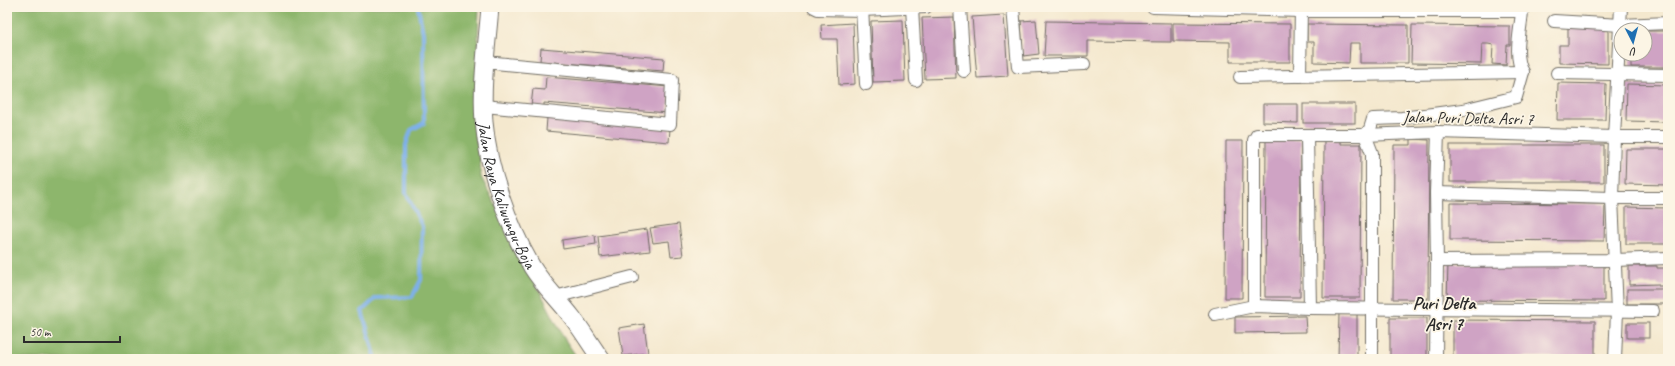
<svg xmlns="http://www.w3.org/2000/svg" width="1675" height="366" viewBox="0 0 1675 366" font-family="Caveat,sans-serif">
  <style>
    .forest { fill: #8db66c; stroke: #5c704c }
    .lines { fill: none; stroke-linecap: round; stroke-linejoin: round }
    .stream { stroke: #7eb0ea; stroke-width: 4 }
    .building { fill: #cfa3c4 }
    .minor-casing { stroke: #716d64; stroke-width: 14 }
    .secondary-casing { stroke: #716d64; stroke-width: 19 }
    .minor { stroke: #fff; stroke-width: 12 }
    .secondary { stroke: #fff; stroke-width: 17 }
    .labels { text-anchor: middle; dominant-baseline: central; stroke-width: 3.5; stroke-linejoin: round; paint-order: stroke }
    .street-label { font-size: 17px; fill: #2b2b2b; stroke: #fcf5e5 }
    .neighbourhood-label { font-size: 18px; font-weight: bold; fill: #2b2b2b; stroke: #fcf5e5 }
  </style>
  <rect width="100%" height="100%" fill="#fcf5e5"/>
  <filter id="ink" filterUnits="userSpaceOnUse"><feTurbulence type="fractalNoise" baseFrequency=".025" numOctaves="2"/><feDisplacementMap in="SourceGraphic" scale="8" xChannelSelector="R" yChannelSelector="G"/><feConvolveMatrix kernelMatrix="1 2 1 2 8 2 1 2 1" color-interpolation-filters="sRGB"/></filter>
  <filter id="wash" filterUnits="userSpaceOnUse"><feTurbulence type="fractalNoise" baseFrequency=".012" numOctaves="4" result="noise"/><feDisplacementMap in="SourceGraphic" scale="16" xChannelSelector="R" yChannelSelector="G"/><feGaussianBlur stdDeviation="0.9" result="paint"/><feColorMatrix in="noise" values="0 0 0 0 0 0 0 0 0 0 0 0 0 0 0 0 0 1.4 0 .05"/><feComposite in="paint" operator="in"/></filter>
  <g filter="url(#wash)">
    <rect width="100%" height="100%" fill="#f4e8ce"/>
    <path class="forest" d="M7,7H479L476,98L481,177L564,338L578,359H7Z"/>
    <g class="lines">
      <path class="stream" d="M376,359L362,311L376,298L412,297L421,280L422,226L406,193V145L411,130L424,123L423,33L418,7"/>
    </g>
    <g id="blocks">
      <g class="building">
        <path d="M1628,7H1668V9L1628,8Z"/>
        <path d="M1004,15L1008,76L977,78L972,17Z"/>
        <path d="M954,17L956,78L925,79L922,18Z"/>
        <path d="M903,20L905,81L873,82L871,21Z"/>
        <path d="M1036,20L1039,54L1023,56L1021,21Z"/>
        <path d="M1046,21L1171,23V42L1088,41V56H1044Z"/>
        <path d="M853,23L855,84L839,85L837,39H822L821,25Z"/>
        <path d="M1173,23L1290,24V62H1230V42L1173,41Z"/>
        <path d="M1307,24L1408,25V63H1360V43H1350L1349,63L1314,62V42H1307Z"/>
        <path d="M1412,25L1510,26V45H1507L1506,65L1492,64L1493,45L1488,44H1482L1481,64L1411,63Z"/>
        <path d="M1568,27H1608V64L1559,63V45H1568Z"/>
        <path d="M1645,31H1668V67H1631V54H1645Z"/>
        <path d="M541,48L664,58L663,71L540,61Z"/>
        <path d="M546,77L670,87L668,113L544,103V107L531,106L533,89L545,90Z"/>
        <path d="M1558,83L1606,84L1605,120H1557Z"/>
        <path d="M1627,84L1668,85V122L1626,121Z"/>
        <path d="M1263,104H1298V123L1263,122Z"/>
        <rect x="1303" y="104" width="52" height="19"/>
        <path d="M547,118L670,129L669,142L546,131Z"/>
        <path d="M1324,139H1341V144H1361L1360,298H1323Z"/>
        <path d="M1411,139L1429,140L1428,299H1393L1394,145H1411Z"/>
        <path d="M1266,140H1301L1300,297H1265Z"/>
        <path d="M1226,141H1243L1242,298H1225Z"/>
        <rect x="1450" y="145" width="154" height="37"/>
        <path d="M1626,149H1668V185L1625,184Z"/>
        <path d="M1450,203L1605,204L1604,241L1450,240Z"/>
        <path d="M1626,207L1668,208V244H1626Z"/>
        <path d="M679,224L683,256L671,257L669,241L653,243L650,228Z"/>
        <path d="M647,229L650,251L600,257L598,236Z"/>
        <path d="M595,235L596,244L563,249L562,240Z"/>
        <path d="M1448,263L1604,264V301L1447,300Z"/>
        <path d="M1629,266H1657V268H1668V286H1658V284L1629,285Z"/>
        <rect x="1627" y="289" width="41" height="15"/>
        <path d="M1339,313L1357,314V359H1338Z"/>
        <path d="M1305,316L1306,332L1235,333V317Z"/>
        <rect x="1390" y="318" width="37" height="41"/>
        <path d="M1453,320L1595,321V357H1453Z"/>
        <rect x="1627" y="323" width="22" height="15"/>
        <path d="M644,324L648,353L623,356L619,328Z"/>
      </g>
    </g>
  </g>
  <g filter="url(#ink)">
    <use href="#blocks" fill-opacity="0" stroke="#716d64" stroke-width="1"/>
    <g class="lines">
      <g class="minor-casing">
        <g id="minor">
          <path d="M814,7L818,9L862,10L926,7"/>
          <path d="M862,7L866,84"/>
          <path d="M912,7L916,80"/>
          <path d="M960,7L964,71"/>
          <path d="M1013,7L1018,67L1084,64"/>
          <path d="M1153,7L1301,11H1522C1521,29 1513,56 1523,72L1516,97L1463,110L1402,118L1373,119L1370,129L1365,135H1257L1254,140V306"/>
          <path d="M1554,21L1621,25L1668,23"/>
          <path d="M1557,73L1668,75"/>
          <path d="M1300,76L1301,7"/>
          <path d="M1240,77L1523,72"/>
          <path d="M484,106L670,124L672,80L485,62"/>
          <path d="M1307,135L1310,308"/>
          <path d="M1436,193L1612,198H1668"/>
          <path d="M1437,261L1615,260L1668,258"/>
          <path d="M555,297L632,277"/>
          <path d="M1215,314L1254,306L1310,308L1653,311"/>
          <path d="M1372,359V153L1365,135L1438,132L1614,137L1621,7"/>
          <path d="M1436,359L1437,261L1436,193L1438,132"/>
          <path d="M1615,359L1617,311L1612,198L1614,137H1668"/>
        </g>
      </g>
      <g class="secondary-casing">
        <g id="secondary">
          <path id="s1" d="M490,7C487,45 481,84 484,122C488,170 508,225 532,267C543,285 559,300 572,317C582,330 591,345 601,359"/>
        </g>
      </g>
      <use href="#minor" class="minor"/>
      <use href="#secondary" class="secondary"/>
    </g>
  </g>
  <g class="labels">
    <g class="street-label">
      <text transform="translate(1468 118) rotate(1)">Jalan Puri Delta Asri 7</text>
      <text stroke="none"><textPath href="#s1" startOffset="192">Jalan Raya Kaliwungu-Boja</textPath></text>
    </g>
    <g class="neighbourhood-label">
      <text x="1444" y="303">Puri Delta<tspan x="1444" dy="21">Asri 7</tspan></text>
    </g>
  </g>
  <rect width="1675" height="366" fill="none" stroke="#fcf5e5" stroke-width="24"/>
  <g transform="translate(1633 42) rotate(174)"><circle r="19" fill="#fcf5e5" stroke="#a8a49b"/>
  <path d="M0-3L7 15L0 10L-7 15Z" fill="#1f6fb2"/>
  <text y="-6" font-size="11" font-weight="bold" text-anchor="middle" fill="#2b2b2b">U</text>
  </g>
  <path d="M24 336v6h96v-6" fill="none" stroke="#2b2b2b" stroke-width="2"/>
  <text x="30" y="336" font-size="12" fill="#2b2b2b" stroke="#fcf5e5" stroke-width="3" paint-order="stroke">50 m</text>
</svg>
